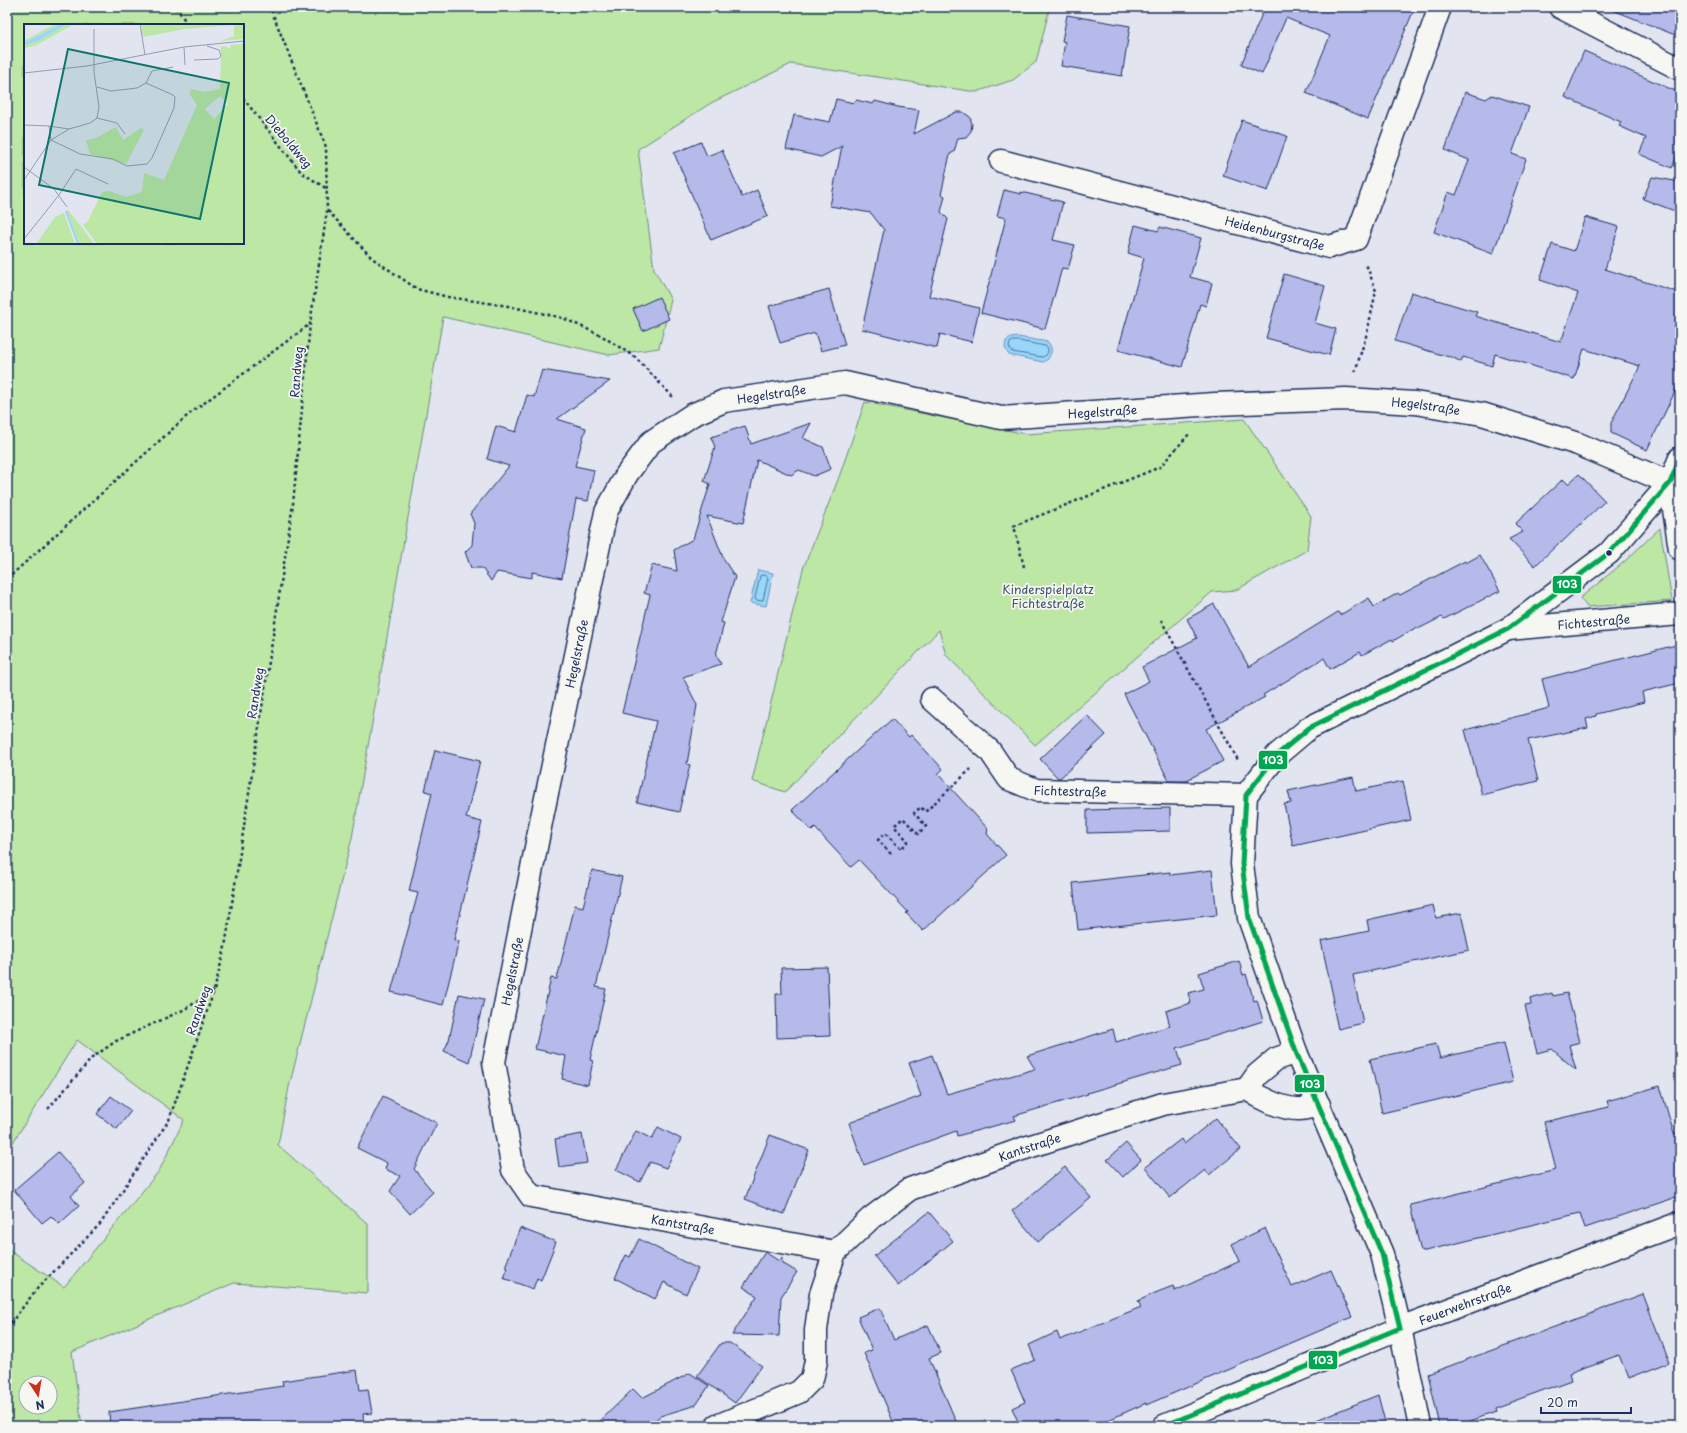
<svg xmlns="http://www.w3.org/2000/svg" width="1687" height="1433" viewBox="0 0 1687 1433" font-family="'Playpen Sans',sans-serif">
  <style>
    .green { fill: #bce7a4; stroke: #6c8b81; fill-rule: evenodd }
    .water { fill: #99d6fa; stroke: #6793bc }
    .lines { fill: none; stroke-linecap: round; stroke-linejoin: round }
    .shore { stroke: #4d729c; stroke-width: 1 }
    .building { fill: #b5baeb; stroke: #1b2f5e }
    .minor-casing { stroke: #1b2f5e; stroke-width: 25 }
    .path { stroke: #1b2f5e; stroke-width: 2.5; stroke-dasharray: 3 3; stroke-linecap: butt }
    .minor { stroke: #f6f6f2; stroke-width: 22 }
    .bus-1-casing { stroke: #f6f6f2; stroke-width: 8 }
    .bus-1 { stroke: #00a651; stroke-width: 5 }
    .bus-dot { fill: #1b2f5e; stroke: #f6f6f2; stroke-width: 1.5 }
    .labels { text-anchor: middle; dominant-baseline: central; stroke-width: 3.5; stroke-linejoin: round; paint-order: stroke }
    .street-label { font-size: 12px; fill: #1b2f5e; stroke: #f6f6f2 }
    .park-label { font-size: 12px; fill: #3b546c; stroke: #f6f6f2 }
    .inset-river { fill: none; stroke: #99d6fa; stroke-width: 2 }
    .inset-road { fill: none; stroke: #929cb6; stroke-width: 1 }
    .view { fill: #0f766e; fill-opacity: 0.15; stroke: #0f766e; stroke-width: 2 }
    .inset-edge { fill: none; stroke: #1b2f5e; stroke-width: 2 }
    .line-badge { stroke: #f6f6f2; stroke-width: 1.5 }
    .badge-label { font-size: 11px; text-anchor: middle; font-weight: bold; fill: #fff }
  </style>
  <rect width="100%" height="100%" fill="#e2e4f0"/>
  <filter id="ink" filterUnits="userSpaceOnUse"><feTurbulence type="fractalNoise" baseFrequency=".025" numOctaves="2"/><feDisplacementMap in="SourceGraphic" scale="8" xChannelSelector="R" yChannelSelector="G"/><feConvolveMatrix kernelMatrix="1 2 1 2 8 2 1 2 1" color-interpolation-filters="sRGB"/></filter>
  <g filter="url(#ink)">
    <g class="green">
      <path d="M7,7H1050L1036,62L1013,80L976,92L791,64L711,103L638,149L654,269L671,300L659,348L609,355L443,317L352,838L289,1087L278,1145L368,1224V1293L234,1283L72,1352L82,1426H7V1249L64,1287L159,1171L184,1120L77,1040L7,1152ZM25,25H243V243H25ZM26,1383H50V1407H26Z"/>
      <path d="M865,402L1026,434L1244,419L1311,516L1307,550L1236,590L1212,592L1035,745L946,655L939,630L785,792L752,781L803,569L839,477Z"/>
      <path d="M1660,528L1672,601L1587,607L1580,598L1624,562Z"/>
    </g>
    <g class="water">
      <path d="M1018,337L1048,342C1053,349 1052,352 1048,359L1043,362L1009,355L1005,348L1006,341L1011,338Z"/>
      <path d="M758,570L773,573L766,606L750,603Z"/>
    </g>
    <g class="lines">
      <g class="shore">
        <path d="M1013,341H1019L1045,346L1048,348C1048,353 1047,356 1042,357L1012,352L1009,347L1010,343Z"/>
        <path d="M762,575L767,576L768,578L763,600L761,601L756,600L755,598L760,576Z"/>
      </g>
    </g>
    <g class="building">
      <path d="M1261,7H1415L1368,119L1306,93L1330,36L1286,18L1262,74L1241,65L1264,9Z"/>
      <path d="M1608,7H1680V37L1608,8Z"/>
      <path d="M1067,15L1130,26L1122,76L1061,66L1065,42L1062,41Z"/>
      <path d="M1584,51L1680,93V149L1672,168L1639,154L1646,138L1619,126L1621,122L1565,97Z"/>
      <path d="M1465,92L1486,99L1492,95L1529,107L1512,154L1526,159L1493,254L1434,232L1448,192L1456,195L1469,160L1445,150Z"/>
      <path d="M836,99L854,103L856,100L873,104L875,101L898,107L919,110L914,134L956,112H963L970,117L972,124L971,131L966,137L958,138L954,152L950,154L941,195L945,196L941,212L948,219L929,296L979,308L972,342L940,334L937,348L862,329L884,230L871,213L830,206L842,146L821,157L786,149L794,115L830,122Z"/>
      <path d="M1242,120L1287,136L1268,191L1223,176Z"/>
      <path d="M701,142L707,156L722,150L742,197L757,190L768,216L711,240L674,153Z"/>
      <path d="M1652,177L1680,182V213L1643,199Z"/>
      <path d="M1004,190L1021,194V192L1063,202L1053,240L1075,245L1068,269L1062,268L1045,329L981,313L1006,218L997,216Z"/>
      <path d="M1585,217L1619,227L1605,269L1680,293V381L1647,450L1611,433V423L1640,366L1584,349L1574,379L1495,354L1492,366L1463,357L1461,362L1450,356L1449,357L1395,341L1411,292L1477,312L1475,316L1561,342L1578,293L1540,280L1552,244L1574,251Z"/>
      <path d="M1135,225L1158,231L1160,227L1201,238L1190,277L1212,283L1206,306L1200,304L1182,367L1118,350L1144,258L1128,253Z"/>
      <path d="M1284,274L1325,286L1315,323L1336,329L1329,355L1266,338Z"/>
      <path d="M829,289L845,345L821,351L815,333L780,343L769,306Z"/>
      <path d="M659,297L669,319L643,331L633,309Z"/>
      <path d="M542,370L610,381L557,419L586,428L575,466L594,470L588,501L576,499L562,578L532,572V578L497,572L491,581L482,568H471L465,552L472,545L474,523L470,514L509,466L487,459L496,426L516,432L527,395L534,397Z"/>
      <path d="M811,423L803,438L823,447L831,469L814,476L799,470L791,475L757,460L743,523L707,516L724,560L735,577L721,622L724,623L716,655L721,664L683,677L697,705L687,764L690,765L679,812L637,802L656,721L622,713L650,595L644,593L652,565L677,571L674,550L693,539L710,484L704,481L715,447L711,437L745,426L751,444Z"/>
      <path d="M1579,474L1605,501L1561,543L1560,542L1535,566L1509,539L1523,532L1515,524L1563,479L1568,484Z"/>
      <path d="M1480,555L1500,591L1444,619L1442,617L1418,629L1417,627L1393,641L1392,639L1362,655L1360,652L1330,669L1324,658L1263,695L1265,697L1206,729L1223,761L1185,781H1169L1124,694L1149,681L1142,667L1197,638L1187,619L1214,604L1249,667L1338,612L1340,615L1369,598L1374,607L1398,593L1400,595L1465,561L1466,563Z"/>
      <path d="M1680,644V683L1642,692L1644,702L1596,714V716L1586,719L1588,728L1528,740L1538,781L1482,795L1465,730L1549,708L1542,679Z"/>
      <path d="M1087,715L1106,735L1060,778H1058L1040,759Z"/>
      <path d="M892,719L909,737L911,735L943,769L938,774L988,829L987,834L1006,855L923,931L906,913L908,912L859,860L851,867L815,828L812,831L792,810Z"/>
      <path d="M435,750L480,761L466,818L482,822L454,940L459,941L443,1005L391,992L418,893L409,891L432,793L425,791Z"/>
      <path d="M1353,777L1356,791L1403,781L1411,820L1293,846L1284,804L1291,803L1288,791Z"/>
      <path d="M1170,808V831L1087,833V810Z"/>
      <path d="M592,870L622,877L596,987L606,989L590,1060L593,1061L588,1085L562,1079L566,1056L535,1049L551,978L557,979L575,905L583,907Z"/>
      <path d="M1212,870L1217,915L1078,930L1073,883L1170,872V875Z"/>
      <path d="M1433,905L1436,918L1461,913L1469,950L1353,975L1363,1023L1338,1029L1332,1001H1334L1321,941L1369,931L1367,920Z"/>
      <path d="M1239,961L1243,975L1246,974L1254,1001L1257,1000L1263,1021L1177,1048L1182,1065L1087,1093L1088,1094L1014,1116L1016,1120L957,1136L956,1131L864,1165L849,1123L921,1096L909,1063L932,1055L947,1094L1035,1069L1027,1056L1113,1029L1116,1042L1170,1026L1166,1011L1191,1003L1188,993L1204,989L1199,973Z"/>
      <path d="M827,967L830,1036L777,1038L776,994H782L781,968Z"/>
      <path d="M1552,993L1553,996L1567,993L1580,1042L1569,1045L1576,1070L1552,1049L1537,1053L1525,1006L1531,1005L1530,999Z"/>
      <path d="M459,994L484,999L469,1062L444,1051L449,1040Z"/>
      <path d="M1504,1043L1513,1082L1382,1113L1370,1059L1436,1044L1440,1058Z"/>
      <path d="M1660,1086L1674,1134L1680,1132V1196L1585,1228L1580,1213L1421,1252L1410,1205L1556,1170L1544,1122L1609,1107L1607,1101Z"/>
      <path d="M111,1096L131,1111L117,1129L97,1114Z"/>
      <path d="M383,1096L437,1123L414,1169L433,1192L410,1214L390,1191L400,1176L385,1169L387,1163L357,1148Z"/>
      <path d="M1216,1118L1241,1149L1209,1175L1205,1170L1170,1198L1145,1167L1181,1139L1184,1144Z"/>
      <path d="M658,1127L681,1139L666,1168L650,1162L640,1182L616,1170L636,1131L652,1139Z"/>
      <path d="M582,1134L587,1163L559,1167L555,1139Z"/>
      <path d="M770,1135L809,1150L784,1214L745,1199Z"/>
      <path d="M1126,1143L1141,1160L1123,1177L1107,1160Z"/>
      <path d="M58,1152L85,1183L71,1196L79,1206L59,1224L51,1216L42,1223L14,1190Z"/>
      <path d="M1065,1167L1091,1198L1038,1242L1012,1211Z"/>
      <path d="M929,1212L953,1241L898,1286L874,1256Z"/>
      <path d="M520,1228L556,1242L541,1280L537,1278L533,1289L503,1278L507,1268L505,1267Z"/>
      <path d="M1265,1228L1292,1287L1331,1270L1352,1317L1146,1405V1403L1095,1426H1020L1012,1408L1025,1402L1011,1370L1035,1360L1029,1345L1057,1332L1060,1340L1141,1307L1138,1301L1155,1293L1173,1286L1175,1291L1240,1261L1232,1244Z"/>
      <path d="M639,1239L698,1269L686,1294L664,1282L655,1299L615,1278L626,1255L630,1257Z"/>
      <path d="M765,1252L779,1261L782,1258V1263L797,1272L781,1297L779,1336L732,1335L757,1296L743,1287Z"/>
      <path d="M1643,1294L1669,1362L1628,1378L1619,1355L1569,1373L1571,1380L1495,1408L1496,1412L1456,1426H1440L1428,1374Z"/>
      <path d="M880,1308L894,1340L928,1325L941,1353L929,1358L958,1426H895L864,1353L872,1350L858,1317Z"/>
      <path d="M721,1343H730L762,1366L735,1403L697,1376Z"/>
      <path d="M357,1370L360,1390L368,1389L372,1413L363,1414L364,1426H110L109,1412L283,1386L282,1381Z"/>
      <path d="M690,1373L709,1386L696,1405L660,1416L649,1426H595L633,1389L642,1398Z"/>
      <path d="M1378,1395L1386,1426H1305L1304,1425Z"/>
    </g>
    <g class="lines">
      <g class="minor-casing">
        <g id="minor">
          <path d="M1560,7L1680,69"/>
          <path id="s1" d="M1001,161L1329,247L1356,239L1440,7"/>
          <path id="s2" d="M1508,629L1680,614"/>
          <path id="s3" d="M932,699L990,751L1009,779L1036,790L1246,795"/>
          <path d="M1247,1089L1257,1075L1276,1059L1296,1052"/>
          <path id="s4" d="M835,1252L531,1196L513,1170L494,1062L542,817L606,512L627,474L651,442L692,415L724,401L845,383L1001,418L1215,404L1346,399L1415,403L1482,414L1578,444L1670,483L1680,549"/>
          <path id="s5" d="M717,1426L799,1392L812,1379L816,1361V1330L821,1294L835,1252L871,1218L910,1189L1022,1149L1163,1104L1247,1089C1260,1098 1283,1110 1300,1109C1306,1109 1313,1106 1319,1105"/>
          <path id="s6" d="M1164,1426L1400,1328L1680,1223"/>
          <path d="M1420,1426L1400,1328L1382,1254L1296,1052L1249,918L1242,864L1246,795L1277,755L1309,728L1508,629L1609,553L1670,483L1680,458"/>
        </g>
      </g>
      <g class="path">
        <path d="M176,7L188,25"/>
        <path d="M243,98L301,172L327,189"/>
        <path d="M328,211L372,258L417,289L448,297L508,306L563,318L602,336L635,357L673,397"/>
        <path d="M1355,372L1367,333L1376,291L1366,264"/>
        <path d="M1024,567L1014,526L1160,467L1190,433"/>
        <path d="M7,579L188,415L310,324"/>
        <path d="M1161,620L1238,760"/>
        <path d="M891,854L878,840L885,833L901,849L908,841L894,826L903,818L918,834L926,826L914,813L921,807L925,812L971,769"/>
        <path d="M48,1109L92,1058L116,1041L185,1009L214,991"/>
        <path d="M7,1245L10,1242"/>
        <path d="M7,1328L36,1290L101,1223L169,1120L214,991L225,947L237,872L293,504L310,324L327,211L326,147L270,7"/>
      </g>
      <use href="#minor" class="minor"/>
      <g class="bus-1-casing">
        <path id="bus-1" d="M1164,1426L1400,1328L1382,1254L1296,1052L1249,918L1242,864L1246,795L1277,755L1309,728L1508,629L1609,553L1670,483L1680,458"/>
      </g>
      <use href="#bus-1" class="bus-1"/>
    </g>
  </g>
  <circle class="bus-dot" cx="1609" cy="553" r="3.5"/>
  <g class="labels">
    <g class="street-label">
      <text transform="translate(289 141) rotate(50)">Dieboldweg</text>
      <text stroke="none"><textPath href="#s1" startOffset="283">Heidenburgstraße</textPath></text>
      <text transform="translate(296 372) rotate(-85)">Randweg</text>
      <text stroke="none"><textPath href="#s4" startOffset="1227">Hegelstraße</textPath></text>
      <text stroke="none"><textPath href="#s4" startOffset="1887">Hegelstraße</textPath></text>
      <text stroke="none"><textPath href="#s4" startOffset="1563">Hegelstraße</textPath></text>
      <text stroke="none"><textPath href="#s2" startOffset="86">Fichtestraße</textPath></text>
      <text stroke="none"><textPath href="#s4" startOffset="867">Hegelstraße</textPath></text>
      <text transform="translate(255 693) rotate(-81)">Randweg</text>
      <text stroke="none"><textPath href="#s3" startOffset="175">Fichtestraße</textPath></text>
      <text stroke="none"><textPath href="#s4" startOffset="543">Hegelstraße</textPath></text>
      <text transform="translate(198 1010) rotate(-71)">Randweg</text>
      <text stroke="none"><textPath href="#s5" startOffset="462">Kantstraße</textPath></text>
      <text transform="translate(683 1224) rotate(10)">Kantstraße</text>
      <text stroke="none"><textPath href="#s6" startOffset="325">Feuerwehrstraße</textPath></text>
    </g>
    <g class="park-label">
      <text x="1048" y="589">Kinderspielplatz<tspan x="1048" dy="14">Fichtestraße</tspan></text>
    </g>
  </g>
  <g transform="translate(24 24)">
    <rect width="220" height="220" fill="#e2e4f0"/>
    <path d="M31,0H37L0,19V17ZM43,0H50L11,22L0,24V21L14,17ZM117,0H209V1L161,5L119,13ZM210,0H220V15L197,17L210,12ZM220,20V220H73L59,201L64,197L78,168L85,167L102,173L118,168L120,149L140,156L173,81L166,71L167,65L180,68L196,65L197,23L200,22L207,25L206,21ZM196,72L204,80L190,95L181,85ZM92,103L99,116L117,104L120,106L102,140L66,130L62,116L72,114ZM44,186L57,202L70,220H54L42,187ZM40,189L51,220H12L31,193Z" fill="#bce7a4" fill-rule="evenodd"/>
    <path d="M37,0H43L14,17L0,21V19Z" fill="#99d6fa"/>
    <path class="inset-river" d="M42,187L54,220"/>
    <path class="inset-road" d="M116,0L121,31M160,23L161,41M170,36L194,35L197,32L195,26L183,22M0,49L63,42L160,23L220,17M73,63L87,67L113,64L122,59L128,47L149,43M73,94L93,99L101,110M0,101L25,102M45,105L25,102L27,116L56,130L89,135L103,142L123,140L128,134L150,84L151,73L149,71L122,59M0,143L30,165L43,183M0,156L27,116L45,105L66,99L73,94L75,83L70,48V5M0,215L35,171L52,145L84,160"/>
    <path class="view" d="M44,25L205,59L176,195L15,161Z"/>
    <rect width="220" height="220" class="inset-edge"/>
  </g>
  <g class="line-badge">
    <rect x="1552" y="575" width="30" height="19" rx="4" fill="#00a651"/>
    <rect x="1258" y="750" width="30" height="20" rx="4" fill="#00a651"/>
    <rect x="1294" y="1074" width="31" height="19" rx="4" fill="#00a651"/>
    <rect x="1308" y="1350" width="30" height="20" rx="4" fill="#00a651"/>
  </g>
  <g class="badge-label">
    <text x="1567" y="588">103</text>
    <text x="1273" y="764">103</text>
    <text x="1310" y="1088">103</text>
    <text x="1323" y="1364">103</text>
  </g>
  <rect width="1687" height="1433" fill="none" stroke="#f6f6f2" stroke-width="24"/>
  <rect x="12" y="12" width="1663" height="1409" fill="none" stroke="#1b2f5e" stroke-width="1.5" filter="url(#ink)"/>
  <g transform="translate(38 1395) rotate(168)"><circle r="19" fill="#f6f6f2" stroke="#9ea6b7"/>
  <path d="M0-3L7 15L0 10L-7 15Z" fill="#c8321e"/>
  <text y="-6" font-size="11" font-weight="bold" text-anchor="middle" fill="#1b2f5e">N</text>
  </g>
  <path d="M1541 1407v6h90v-6" fill="none" stroke="#1b2f5e" stroke-width="2"/>
  <text x="1547" y="1407" font-size="12" fill="#1b2f5e" stroke="#f6f6f2" stroke-width="3" paint-order="stroke">20 m</text>
</svg>
